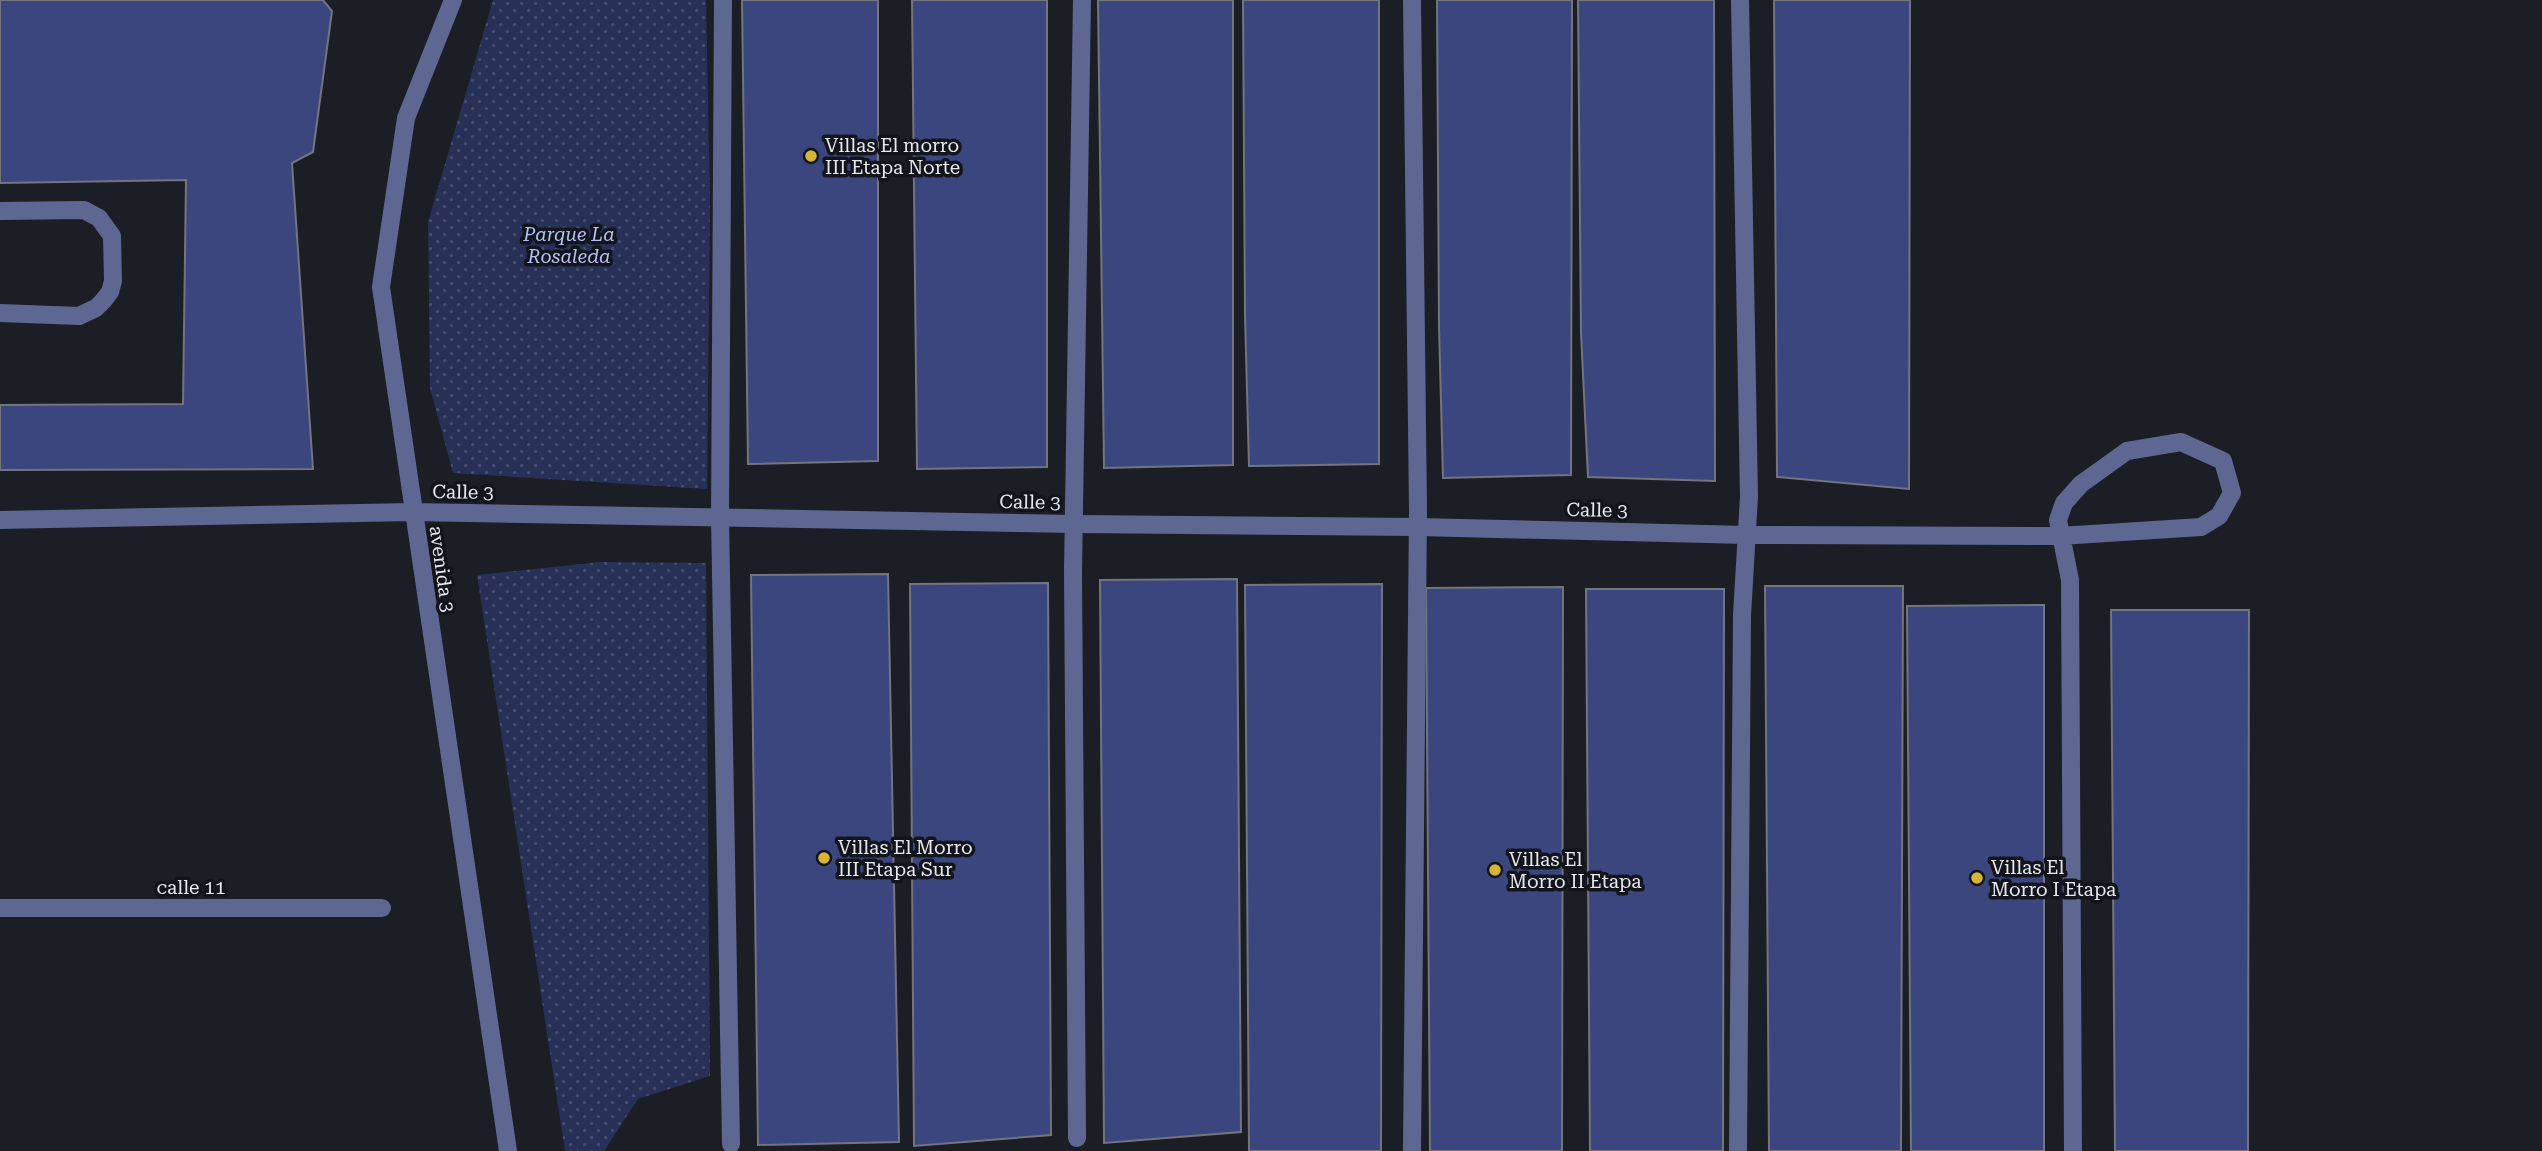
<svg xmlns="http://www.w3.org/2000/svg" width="2542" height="1151" viewBox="0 0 2542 1151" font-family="'Roboto Serif',serif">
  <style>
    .park { fill: url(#park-dots) }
    .building { fill: #3c467e; stroke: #72757e; stroke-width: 2 }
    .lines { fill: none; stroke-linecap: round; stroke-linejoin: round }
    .minor { stroke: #5d6792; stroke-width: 18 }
    .poi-dot { fill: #d6b534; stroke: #13151c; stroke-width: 2.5 }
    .labels { text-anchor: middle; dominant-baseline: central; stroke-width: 7; stroke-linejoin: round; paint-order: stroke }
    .poi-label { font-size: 19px; fill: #e7e8ee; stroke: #13151c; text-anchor: start }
    .park-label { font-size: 19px; font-style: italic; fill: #b5c1f5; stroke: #13151c }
    .street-label { font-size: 19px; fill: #e7e8ee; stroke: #13151c }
  </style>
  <defs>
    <pattern id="park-dots" width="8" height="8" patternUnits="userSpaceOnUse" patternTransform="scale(1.75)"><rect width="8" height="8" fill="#283057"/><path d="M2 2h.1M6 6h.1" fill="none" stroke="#474e6f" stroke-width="1.8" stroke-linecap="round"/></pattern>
  </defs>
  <rect width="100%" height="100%" fill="#1c1e25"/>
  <g class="park">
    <path d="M493,0H706L710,202L707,489L453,473L430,388L428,222Z"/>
    <path d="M601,562L706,563L710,1076L638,1099L604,1151H565L477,575Z"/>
  </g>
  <g class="building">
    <path d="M0,0H323L332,11L313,152L292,163L313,469L0,470V405L183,404L186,180L0,183Z"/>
    <path d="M742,0H878V461L748,464Z"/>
    <path d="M912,0H1047V467L917,469Z"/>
    <path d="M1098,0H1233V465L1104,468Z"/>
    <path d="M1243,0H1379V464L1249,466L1245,315Z"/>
    <path d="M1437,0H1572L1571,475L1443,478L1439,326Z"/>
    <path d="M1578,0H1714L1715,481L1588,477L1581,333Z"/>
    <path d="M1774,0H1910L1909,489L1777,477Z"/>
    <path d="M888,574L899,1142L758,1145L751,575Z"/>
    <path d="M1237,579L1241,1132L1104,1143L1100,580Z"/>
    <path d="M1048,583L1051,1135L914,1146L910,584Z"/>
    <path d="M1382,584L1381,1151H1249L1245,585Z"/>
    <path d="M1765,586H1903L1901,1151H1769Z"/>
    <path d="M1563,587L1562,1151H1430L1426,588Z"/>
    <path d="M1586,589H1724L1723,1151H1590Z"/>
    <path d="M2044,605V1151H1911L1907,606Z"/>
    <path d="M2111,610H2249L2248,1151H2115Z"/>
  </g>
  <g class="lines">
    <g class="minor">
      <path d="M453,0L406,118L381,287L508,1151"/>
      <path d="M723,0L720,517L731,1144"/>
      <path d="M1412,0L1418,510L1412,1151"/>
      <path d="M0,211L84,210L99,218L112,236L113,281L110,292L103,301L96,308L79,316L0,313"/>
      <path d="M0,520L412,512L1075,524L1418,527L1747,535L2060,536L2201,527L2219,516L2232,493L2223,461L2181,442L2127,451L2081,484L2064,503L2058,520L2070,580L2073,1151"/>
      <path d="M0,908H382"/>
      <path d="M1077,1138L1073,572L1082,0"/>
      <path d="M1738,1151L1742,615L1749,497L1740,0"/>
    </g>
  </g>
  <g class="poi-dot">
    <circle cx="811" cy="156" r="7"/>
    <circle cx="824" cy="858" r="7"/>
    <circle cx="1495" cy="870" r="7"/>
    <circle cx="1977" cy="878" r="7"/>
  </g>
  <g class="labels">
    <g class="poi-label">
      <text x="825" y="145">Villas El morro<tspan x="825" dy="22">III Etapa Norte</tspan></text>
      <text x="838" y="847">Villas El Morro<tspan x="838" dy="22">III Etapa Sur</tspan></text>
      <text x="1509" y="859">Villas El<tspan x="1509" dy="22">Morro II Etapa</tspan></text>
      <text x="1991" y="867">Villas El<tspan x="1991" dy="22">Morro I Etapa</tspan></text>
    </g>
    <g class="park-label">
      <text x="569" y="234">Parque La<tspan x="569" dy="22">Rosaleda</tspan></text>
    </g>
    <g class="street-label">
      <text transform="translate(463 492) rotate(1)">Calle 3</text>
      <text transform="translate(1030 502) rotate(1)">Calle 3</text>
      <text transform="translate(1597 510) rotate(1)">Calle 3</text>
      <text transform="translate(442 569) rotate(82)">avenida 3</text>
      <text x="191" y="887">calle 11</text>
    </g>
  </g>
</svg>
